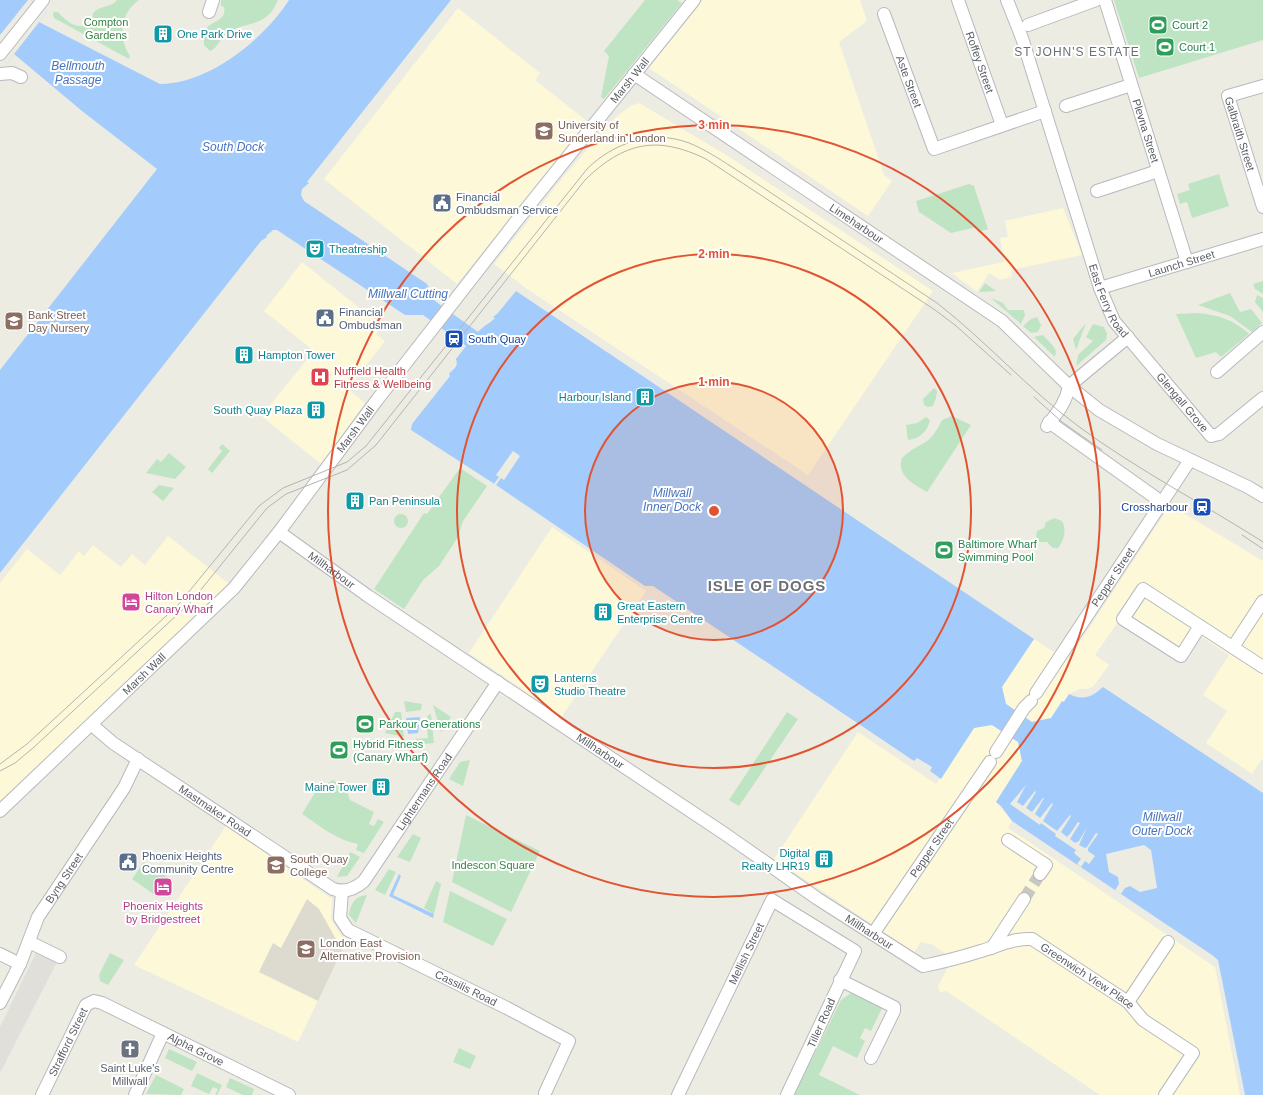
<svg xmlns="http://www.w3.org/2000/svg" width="1263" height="1095" viewBox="0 0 1263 1095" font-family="Arial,sans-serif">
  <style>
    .commercial { fill: #fcf8d8 }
    .industrial { fill: #e0dfda }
    .education { fill: #dddbd0 }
    .green { fill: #bfe4c3 }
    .water { fill: #a3ccfc }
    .pier { fill: #edece2 }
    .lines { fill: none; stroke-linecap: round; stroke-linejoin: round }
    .minor-tunnel { stroke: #c8c8c2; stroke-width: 12; stroke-dasharray: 12 6; stroke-linecap: butt }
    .minor-casing { stroke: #b7b9be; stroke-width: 14 }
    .minor { stroke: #fff; stroke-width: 12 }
    .tram { stroke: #b3b4b4; stroke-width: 1 }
    .ring { fill: none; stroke: #e25332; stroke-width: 2 }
    .labels { text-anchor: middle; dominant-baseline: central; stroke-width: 4; stroke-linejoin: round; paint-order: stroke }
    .park-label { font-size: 11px; fill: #388444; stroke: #fff }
    .leisure-label { font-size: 11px; fill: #27864d; stroke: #fff; text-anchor: start }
    .culture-label { font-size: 11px; fill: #0d838f; stroke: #fff; text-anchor: start }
    .street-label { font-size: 11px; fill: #5a5d62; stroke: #fff }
    .education-label { font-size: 11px; fill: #785e54; stroke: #fff; text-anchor: start }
    .service-label { font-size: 11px; fill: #4e5e75; stroke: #fff; text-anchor: start }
    .transit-label { font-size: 11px; fill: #164399; stroke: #fff; text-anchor: start }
    .health-label { font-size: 11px; fill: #be3a42; stroke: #fff; text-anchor: start }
    .hotel-label { font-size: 11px; fill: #b23c85; stroke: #fff; text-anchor: start }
    .worship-label { font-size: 11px; fill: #5b616d; stroke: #fff }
    .neighbourhood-label { font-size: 12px; letter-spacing: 1px; fill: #6b6f74; stroke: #fff }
    .water-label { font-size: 12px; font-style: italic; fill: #4774be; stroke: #fff }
    .district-label { font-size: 15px; font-weight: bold; letter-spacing: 1px; fill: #6b6f74; stroke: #fff }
    .centre { fill: #e25332; stroke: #fff; stroke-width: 2 }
    .ring-label { font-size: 12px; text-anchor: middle; font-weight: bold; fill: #e25332; stroke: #fff; stroke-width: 4; stroke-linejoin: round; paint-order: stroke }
  </style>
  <rect width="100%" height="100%" fill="#edece2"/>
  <g class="commercial">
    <path d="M703,0H860L867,21L839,42L884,175L892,181L868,216L649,68Z"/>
    <path d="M458,8L540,73L535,80L587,121L457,284L324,179Z"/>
    <path d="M639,103L728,156L933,291L808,475L527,289L494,264L569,170L615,118L630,106Z"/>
    <path d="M1063,208L1082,255L1011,270L1012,277L1000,280L989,273L977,292L952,273L1004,262L1000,238L1008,237L1005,221Z"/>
    <path d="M302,262L382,326L376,334L385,341L348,389L365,403L321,464L261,416L314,351L264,311Z"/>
    <path d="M1170,505L1263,561V758L1252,774L1206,743L1227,711L1203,695L1229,655L1199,635L1180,662L1118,622L1095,655L1109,665L1093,687L1087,689H1080L1069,694L1051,718L1032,722L1006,704L1002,687L1034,639L1064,659L1070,657Z"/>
    <path d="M552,527L646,591L562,716L469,653Z"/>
    <path d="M168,536L228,583L213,601L91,720L0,802V583L27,549L60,575L79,551L84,556L93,545L121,567L132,554L145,565Z"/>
    <path d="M992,725L1018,742L1022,761L996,802L1012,821L1008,828L1215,967L1240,1095H1100L946,991L940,992L938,986L948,967L954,965L947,955L933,945L921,942L914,952L774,859L858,732L936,784L974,728Z"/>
    <path d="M226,826L332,899L331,919L341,935L347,940L298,1042L134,965Z"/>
  </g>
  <path class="industrial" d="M38,949L58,960L0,1073V1027Z"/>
  <path class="education" d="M307,899L319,909L342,950L318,1001L259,972L273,943L281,948Z"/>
  <g class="green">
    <path d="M117,0H139C120,13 118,38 130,56L129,59L54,18L53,15L54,12H58C66,21 74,28 87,26L92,22L93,13C100,5 111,8 117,0Z"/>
    <path d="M221,0H278C267,28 246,21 227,33C220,38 218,48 210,51L204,45C204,40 203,33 206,29C212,20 227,21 224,7L221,6Z"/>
    <path d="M645,0H677L682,3L604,99L601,97L609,56L604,51Z"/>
    <path d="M1114,0H1263V40L1139,78Z"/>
    <path d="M1219,174L1229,206L1192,218L1187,202L1180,204L1177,194L1190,190L1188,184Z"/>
    <path d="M969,184L974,186L988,229L978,232L977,227L951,233L919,212L916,201Z"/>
    <path d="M1263,281V294L1255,289L1253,284Z"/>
    <path d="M985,283L996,291L979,292Z"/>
    <path d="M1230,293L1240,312L1251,309L1262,323L1252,332L1230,316L1198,305Z"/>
    <path d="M1257,295L1263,298V312L1255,302Z"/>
    <path d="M991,298L1003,303L1008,310H1024L1025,315L1021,324Z"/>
    <path d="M1197,313C1218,315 1233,319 1249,334L1221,357L1216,352L1196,358L1176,314Z"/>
    <path d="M1037,317L1041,325L1038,332L1031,333L1023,326L1031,319Z"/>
    <path d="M1086,323L1076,350L1073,339Z"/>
    <path d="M1093,324L1104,327L1107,334L1106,340L1076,366L1078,355L1093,341L1086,337Z"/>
    <path d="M1043,335C1048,341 1053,344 1056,351L1055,357L1034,337Z"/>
    <path d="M934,388L937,391L936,398L933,406L928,407L924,405L923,399Z"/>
    <path d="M952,416L971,425L927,492C914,484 896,476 902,458C921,440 928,449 942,420Z"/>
    <path d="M926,417L930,420C928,431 919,439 908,440L906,425L917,423Z"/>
    <path d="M222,444L230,451L212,473L208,469L222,451L219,448Z"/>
    <path d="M169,453L186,467L175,479L146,473L157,459L161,462Z"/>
    <path d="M460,468L487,486L463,521L458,537L439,566L423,580L404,609L374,589L424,513L427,514Z"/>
    <path d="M159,485L174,488L163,501L152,492Z"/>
    <circle cx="401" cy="521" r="7"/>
    <path d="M1054,518L1062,521C1067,529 1064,541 1058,548C1052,549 1051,546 1047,542H1039L1036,536L1037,531L1044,528L1046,522Z"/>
    <path d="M404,701L422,704L421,710L406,712Z"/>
    <path d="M433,705L451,717L441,732Z"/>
    <path d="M395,712H401L404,737L385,733Z"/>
    <path d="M787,712L798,719L739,806L729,800Z"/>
    <path d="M431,714L434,743L415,745L416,739L428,738L426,721L428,715Z"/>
    <path d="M470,760L463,786L449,779L460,762Z"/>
    <path d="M333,780L346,789L350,800L374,812L369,824L374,826L378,819L384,822L364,853L356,850L358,844C338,841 320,826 302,814L316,791Z"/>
    <path d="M466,815L540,851L511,912L452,882Z"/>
    <path d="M413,834L421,838L410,862L397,857Z"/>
    <path d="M350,852L360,857L347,876L337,877Z"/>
    <path d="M144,862L170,879L158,897L132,879Z"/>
    <path d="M389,869L396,872L385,895L375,890Z"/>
    <path d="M436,881L441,884L434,914L424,908Z"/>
    <path d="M450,891L507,919L493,946L443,922Z"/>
    <path d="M367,895L356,923L349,915C350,904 355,896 367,895Z"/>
    <path d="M110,953L124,960L108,985L100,981L99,975Z"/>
    <path d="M851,993L882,1008L871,1031L865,1028L860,1038L865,1041L857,1058L833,1046L819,1075L860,1095H794L841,1000Z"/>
    <path d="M459,1048L476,1056L470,1069L453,1062Z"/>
    <path d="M169,1049L197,1062L192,1071L165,1058Z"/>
    <path d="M197,1073L222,1085L217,1095H215L218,1089L213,1087L209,1094L191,1086Z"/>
    <path d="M156,1075L184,1089L181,1095L146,1094Z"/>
    <path d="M230,1078L254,1089L252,1095H243L226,1087Z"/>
  </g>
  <g class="water">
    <path d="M0,0H31L47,12L39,22L160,84C209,84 264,39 289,0H451L307,182L309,183L302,189L301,195L304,201L427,284L435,301L478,332C483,326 489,324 495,318L493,317L498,313L516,291L1034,639L1002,687L1006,704L1032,722L1051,718L1062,701L1064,702L1069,694C1083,701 1092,697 1103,687L1263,793V1095H1245L1218,960L1212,955L1012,821L1001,806L996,802L1022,761L1018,742L992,725L974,728L941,779L930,771L932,767L917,758L914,761L653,586H645L496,485L411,430L412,424L450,376L449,374C453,369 459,367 456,359L466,346L423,315H405L277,230H273L266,236L267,237L261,241L0,573V370L157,169L82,111L14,54L7,63L0,58Z"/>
    <path d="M420,717L418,733L408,734L406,718Z"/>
    <path d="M399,874L401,876L393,895L434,914L433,918L389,896Z"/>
  </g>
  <g class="pier">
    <path d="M28,0H31L47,12L7,63L0,58V35Z"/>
    <path d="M513,451L520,456L504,480L501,478L496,485L494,484L499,477L496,475Z"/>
    <path d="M1026,785L1017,802L1023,806L1035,791L1036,792L1026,808L1032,812L1043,798H1044L1035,814L1040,818L1052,803L1053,804L1043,821L1057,831L1070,815L1071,816L1061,832L1067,837L1070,834L1078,822L1080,823L1070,839L1075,843L1079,841L1087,827L1079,845L1085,848L1087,847L1096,833L1098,834L1088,848V851L1095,856L1089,864L1085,861L1081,867L1077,864L1081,859L1074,853L1076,850L1055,836L1056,834L1041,823L1040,825L1010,804Z"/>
    <path d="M1144,845L1151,850L1157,888L1140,892L1130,886L1125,888L1121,894L1115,890L1119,884L1118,877L1109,872L1106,854Z"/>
  </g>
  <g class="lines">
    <path class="minor-tunnel" d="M1024,899L1040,874"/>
    <g class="minor-casing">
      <g id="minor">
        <path id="s1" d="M958,0L1002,125"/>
        <path id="s2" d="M1007,0L1022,38L1100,288L1114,321L1211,436L1219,434L1263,398"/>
        <path id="s3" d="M1105,0L1187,262"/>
        <path d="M209,12L213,0"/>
        <path id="s4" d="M884,14L934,149L1045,111"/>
        <path d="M1028,25L1096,0"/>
        <path d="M0,54L43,0"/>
        <path d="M0,74L12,73L21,77"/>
        <path id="s5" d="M634,74L1002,321L1069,386L1099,410L1157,444L1248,487L1263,496"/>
        <path id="s6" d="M1263,86L1228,96L1263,207"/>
        <path d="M1066,106L1131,85"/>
        <path d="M1097,191L1158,171"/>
        <path id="s7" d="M1100,288L1263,239"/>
        <path d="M1217,372L1263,332"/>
        <path d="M1069,386L1128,337"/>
        <path d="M1049,422L1163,503"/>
        <path d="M1047,426C1057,413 1066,403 1069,386"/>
        <path id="s8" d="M279,532L368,596L725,834L818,899L923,966C943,962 962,957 981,951C998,946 1014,938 1032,939L1128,1002L1143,1020L1193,1053L1165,1095"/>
        <path d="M1200,626L1181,656L1123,619L1143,589L1263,667"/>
        <path d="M1233,647L1263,601"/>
        <path id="s9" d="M1036,693L1190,460"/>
        <path id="s10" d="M92,725L113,743L333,889C345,893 355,889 364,881L498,682"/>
        <path d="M996,752L1024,708L1031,701"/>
        <path id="s11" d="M0,811L234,588L279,532L377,400L518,219L694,0"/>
        <path d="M1008,840L1046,865L1040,874"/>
        <path id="s12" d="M342,891L340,918L348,930L507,1008L569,1041L545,1093"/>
        <path id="s13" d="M873,934L990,762"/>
        <path d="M29,942L60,957"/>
        <path d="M992,948L1024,899"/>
        <path d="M0,954L20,964"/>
        <path d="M840,980L894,1007V1011L871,1058"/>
        <path d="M1128,1002L1168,942"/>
        <path id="s14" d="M0,1003L20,964L38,917L124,788L138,759"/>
        <path id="s15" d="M42,1095L86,1005L94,1001L102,1003L289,1095"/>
        <path d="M135,1095L163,1033"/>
        <path id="s16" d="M678,1095L772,900L855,951L787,1095"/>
      </g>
    </g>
    <use href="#minor" class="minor"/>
    <g class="tram">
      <path d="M1034,397L1062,422L1102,450"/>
      <path d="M1242,535L1263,549"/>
      <path d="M0,764L27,744L178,605L259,506L283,488L347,462L366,446L587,169C613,143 653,129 689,143C704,149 718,158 732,167L937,303C986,341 1028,389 1078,426C1136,469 1202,503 1263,542"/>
      <path d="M0,771L15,763L33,748L191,602L267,508L286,494L347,470L376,445L585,180C624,142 657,135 706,159L935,310L955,325L1011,375"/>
    </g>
  </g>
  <circle cx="714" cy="511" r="129" fill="#e25332" fill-opacity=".12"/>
  <g class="ring">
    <circle cx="714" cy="511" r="129"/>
    <circle cx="714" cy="511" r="257"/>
    <circle cx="714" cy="511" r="386"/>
  </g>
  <defs>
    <g id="stadium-square" transform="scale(1)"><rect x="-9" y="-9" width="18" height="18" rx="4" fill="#2e9e5b" stroke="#fff"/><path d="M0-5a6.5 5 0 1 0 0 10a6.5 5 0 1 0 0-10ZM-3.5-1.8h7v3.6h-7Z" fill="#fff"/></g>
    <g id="building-square" transform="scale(1)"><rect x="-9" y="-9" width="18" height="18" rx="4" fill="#0f9aa8" stroke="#fff"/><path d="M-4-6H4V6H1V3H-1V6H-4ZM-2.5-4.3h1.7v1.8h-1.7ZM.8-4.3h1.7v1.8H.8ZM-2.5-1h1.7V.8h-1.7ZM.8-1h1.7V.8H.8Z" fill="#fff"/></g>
    <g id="university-square" transform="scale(1)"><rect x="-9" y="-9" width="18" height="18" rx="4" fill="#8d6e63" stroke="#fff"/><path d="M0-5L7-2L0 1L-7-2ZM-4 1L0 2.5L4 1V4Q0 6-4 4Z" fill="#fff"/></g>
    <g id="civic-square" transform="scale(1)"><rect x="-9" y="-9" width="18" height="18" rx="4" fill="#5c6f8a" stroke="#fff"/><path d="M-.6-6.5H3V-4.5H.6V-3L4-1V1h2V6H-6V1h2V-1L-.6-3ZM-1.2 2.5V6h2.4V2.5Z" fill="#fff"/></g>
    <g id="theatre-square" transform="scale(1)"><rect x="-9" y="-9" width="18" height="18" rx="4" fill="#0f9aa8" stroke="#fff"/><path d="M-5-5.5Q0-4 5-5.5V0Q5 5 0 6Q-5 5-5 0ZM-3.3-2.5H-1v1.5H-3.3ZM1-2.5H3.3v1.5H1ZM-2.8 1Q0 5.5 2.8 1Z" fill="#fff"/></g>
    <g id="school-square" transform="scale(1)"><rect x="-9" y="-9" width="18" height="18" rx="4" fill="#8d6e63" stroke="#fff"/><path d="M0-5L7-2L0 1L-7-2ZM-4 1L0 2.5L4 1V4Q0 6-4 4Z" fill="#fff"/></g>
    <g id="station-square" transform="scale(1)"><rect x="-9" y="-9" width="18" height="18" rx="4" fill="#1a4fb4" stroke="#fff"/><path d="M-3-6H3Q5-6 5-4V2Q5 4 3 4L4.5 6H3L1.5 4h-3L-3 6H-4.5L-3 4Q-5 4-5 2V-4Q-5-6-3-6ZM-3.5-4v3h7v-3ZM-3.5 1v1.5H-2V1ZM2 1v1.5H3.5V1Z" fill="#fff"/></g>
    <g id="hospital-square" transform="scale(1)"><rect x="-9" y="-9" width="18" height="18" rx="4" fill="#e0444e" stroke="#fff"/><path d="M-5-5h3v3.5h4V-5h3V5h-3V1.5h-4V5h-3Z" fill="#fff"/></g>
    <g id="hotel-square" transform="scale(1)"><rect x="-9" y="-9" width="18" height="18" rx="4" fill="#d1479c" stroke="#fff"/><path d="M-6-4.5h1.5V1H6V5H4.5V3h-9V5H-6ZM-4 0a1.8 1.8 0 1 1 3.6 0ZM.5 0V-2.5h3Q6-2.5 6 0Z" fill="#fff"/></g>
    <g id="church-square" transform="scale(1)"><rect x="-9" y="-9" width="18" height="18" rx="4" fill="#6b7280" stroke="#fff"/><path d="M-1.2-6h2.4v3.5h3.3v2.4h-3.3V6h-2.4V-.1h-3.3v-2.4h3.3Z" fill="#fff"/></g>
  </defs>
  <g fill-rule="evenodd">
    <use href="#stadium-square" x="1158" y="25"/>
    <use href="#building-square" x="163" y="34"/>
    <use href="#stadium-square" x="1165" y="47"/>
    <use href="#university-square" x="544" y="131"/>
    <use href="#civic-square" x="442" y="203"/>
    <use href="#theatre-square" x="315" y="249"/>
    <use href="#civic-square" x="325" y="318"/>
    <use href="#school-square" x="14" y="321"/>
    <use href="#station-square" x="454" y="339"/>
    <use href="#building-square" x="244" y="355"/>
    <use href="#hospital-square" x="320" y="377"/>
    <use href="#building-square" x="645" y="397"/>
    <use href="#building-square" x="316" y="410"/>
    <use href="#building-square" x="355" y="501"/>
    <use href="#station-square" x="1202" y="507"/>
    <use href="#stadium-square" x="944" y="550"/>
    <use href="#hotel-square" x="131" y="602"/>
    <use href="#building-square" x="603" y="612"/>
    <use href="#theatre-square" x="540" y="684"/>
    <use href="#stadium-square" x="365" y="724"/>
    <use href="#stadium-square" x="339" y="750"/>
    <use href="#building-square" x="381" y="787"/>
    <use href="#building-square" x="824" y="859"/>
    <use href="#civic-square" x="128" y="862"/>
    <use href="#university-square" x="276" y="865"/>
    <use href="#hotel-square" x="163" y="887"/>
    <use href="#school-square" x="306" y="949"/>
    <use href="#church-square" x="130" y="1049"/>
  </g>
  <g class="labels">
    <g class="park-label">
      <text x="106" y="22">Compton<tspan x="106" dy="13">Gardens</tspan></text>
      <text x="493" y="865">Indescon Square</text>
    </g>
    <g class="leisure-label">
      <text x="1172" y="25">Court 2</text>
      <text x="1179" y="47">Court 1</text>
      <text x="958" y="544">Baltimore Wharf<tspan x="958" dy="13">Swimming Pool</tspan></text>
      <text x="379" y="724">Parkour Generations</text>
      <text x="353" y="744">Hybrid Fitness<tspan x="353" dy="13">(Canary Wharf)</tspan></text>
    </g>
    <g class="culture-label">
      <text x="177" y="34">One Park Drive</text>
      <text x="329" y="249">Theatreship</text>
      <text x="258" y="355">Hampton Tower</text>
      <text x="631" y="397" text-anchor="end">Harbour Island</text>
      <text x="302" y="410" text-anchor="end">South Quay Plaza</text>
      <text x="369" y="501">Pan Peninsula</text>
      <text x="617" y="606">Great Eastern<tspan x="617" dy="13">Enterprise Centre</tspan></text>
      <text x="554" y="678">Lanterns<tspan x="554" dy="13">Studio Theatre</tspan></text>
      <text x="367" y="787" text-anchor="end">Maine Tower</text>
      <text x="810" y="853" text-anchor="end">Digital<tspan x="810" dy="13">Realty LHR19</tspan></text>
    </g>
    <g class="street-label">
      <text stroke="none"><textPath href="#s1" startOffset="66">Roffey Street</textPath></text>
      <text stroke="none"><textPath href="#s11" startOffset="967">Marsh Wall</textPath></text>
      <text stroke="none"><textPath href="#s4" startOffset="72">Aste Street</textPath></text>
      <text stroke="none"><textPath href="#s3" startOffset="137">Plevna Street</textPath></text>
      <text stroke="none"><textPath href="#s6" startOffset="76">Galbraith Street</textPath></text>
      <text stroke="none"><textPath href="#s5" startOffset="268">Limeharbour</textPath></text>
      <text stroke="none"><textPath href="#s7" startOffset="85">Launch Street</textPath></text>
      <text stroke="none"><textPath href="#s2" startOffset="318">East Ferry Road</textPath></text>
      <text stroke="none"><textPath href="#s2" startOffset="445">Glengall Grove</textPath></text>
      <text stroke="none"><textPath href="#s11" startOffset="523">Marsh Wall</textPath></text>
      <text stroke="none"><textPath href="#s8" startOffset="65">Millharbour</textPath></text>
      <text stroke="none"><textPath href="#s9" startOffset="139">Pepper Street</textPath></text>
      <text stroke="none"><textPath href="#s11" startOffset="199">Marsh Wall</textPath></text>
      <text stroke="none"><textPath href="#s8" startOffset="389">Millharbour</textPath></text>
      <text stroke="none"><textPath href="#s10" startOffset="433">Lightermans Road</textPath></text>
      <text stroke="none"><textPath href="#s10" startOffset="150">Mastmaker Road</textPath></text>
      <text stroke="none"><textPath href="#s13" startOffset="104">Pepper Street</textPath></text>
      <text stroke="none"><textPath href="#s14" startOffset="141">Byng Street</textPath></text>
      <text stroke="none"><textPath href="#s8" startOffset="713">Millharbour</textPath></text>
      <text stroke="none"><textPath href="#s16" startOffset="157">Mellish Street</textPath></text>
      <text stroke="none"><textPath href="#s8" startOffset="956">Greenwich View Place</textPath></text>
      <text stroke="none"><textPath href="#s12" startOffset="173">Cassilis Road</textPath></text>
      <text transform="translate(821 1023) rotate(-66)">Tiller Road</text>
      <text stroke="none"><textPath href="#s15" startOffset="59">Strafford Street</textPath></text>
      <text stroke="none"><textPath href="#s15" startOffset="222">Alpha Grove</textPath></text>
    </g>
    <g class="education-label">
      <text x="558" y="125">University of<tspan x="558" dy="13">Sunderland in London</tspan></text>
      <text x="28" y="315">Bank Street<tspan x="28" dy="13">Day Nursery</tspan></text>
      <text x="290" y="859">South Quay<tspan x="290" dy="13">College</tspan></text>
      <text x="320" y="943">London East<tspan x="320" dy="13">Alternative Provision</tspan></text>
    </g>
    <g class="service-label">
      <text x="456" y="197">Financial<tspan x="456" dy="13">Ombudsman Service</tspan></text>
      <text x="339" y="312">Financial<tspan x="339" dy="13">Ombudsman</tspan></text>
      <text x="142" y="856">Phoenix Heights<tspan x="142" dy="13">Community Centre</tspan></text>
    </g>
    <g class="transit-label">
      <text x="468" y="339">South Quay</text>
      <text x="1188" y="507" text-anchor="end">Crossharbour</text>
    </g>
    <g class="health-label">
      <text x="334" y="371">Nuffield Health<tspan x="334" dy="13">Fitness &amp; Wellbeing</tspan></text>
    </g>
    <g class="hotel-label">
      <text x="145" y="596">Hilton London<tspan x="145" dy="13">Canary Wharf</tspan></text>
      <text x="163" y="906" text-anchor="middle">Phoenix Heights<tspan x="163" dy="13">by Bridgestreet</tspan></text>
    </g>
    <g class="worship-label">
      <text x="130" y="1068">Saint Luke's<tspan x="130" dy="13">Millwall</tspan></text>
    </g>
    <g class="neighbourhood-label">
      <text x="1077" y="52">ST JOHN'S ESTATE</text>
    </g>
    <g class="water-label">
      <text x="78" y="66">Bellmouth<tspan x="78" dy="14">Passage</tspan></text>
      <text x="233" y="147">South Dock</text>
      <text x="408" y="294">Millwall Cutting</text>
      <text x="672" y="493">Millwall<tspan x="672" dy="14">Inner Dock</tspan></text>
      <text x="1162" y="817">Millwall<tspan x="1162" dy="14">Outer Dock</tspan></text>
    </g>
    <g class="district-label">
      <text x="767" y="585">ISLE OF DOGS</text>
    </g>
  </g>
  <circle cx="714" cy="511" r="6" class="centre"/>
  <g class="ring-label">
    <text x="714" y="129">3 min</text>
    <text x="714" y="258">2 min</text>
    <text x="714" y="386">1 min</text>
  </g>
</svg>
